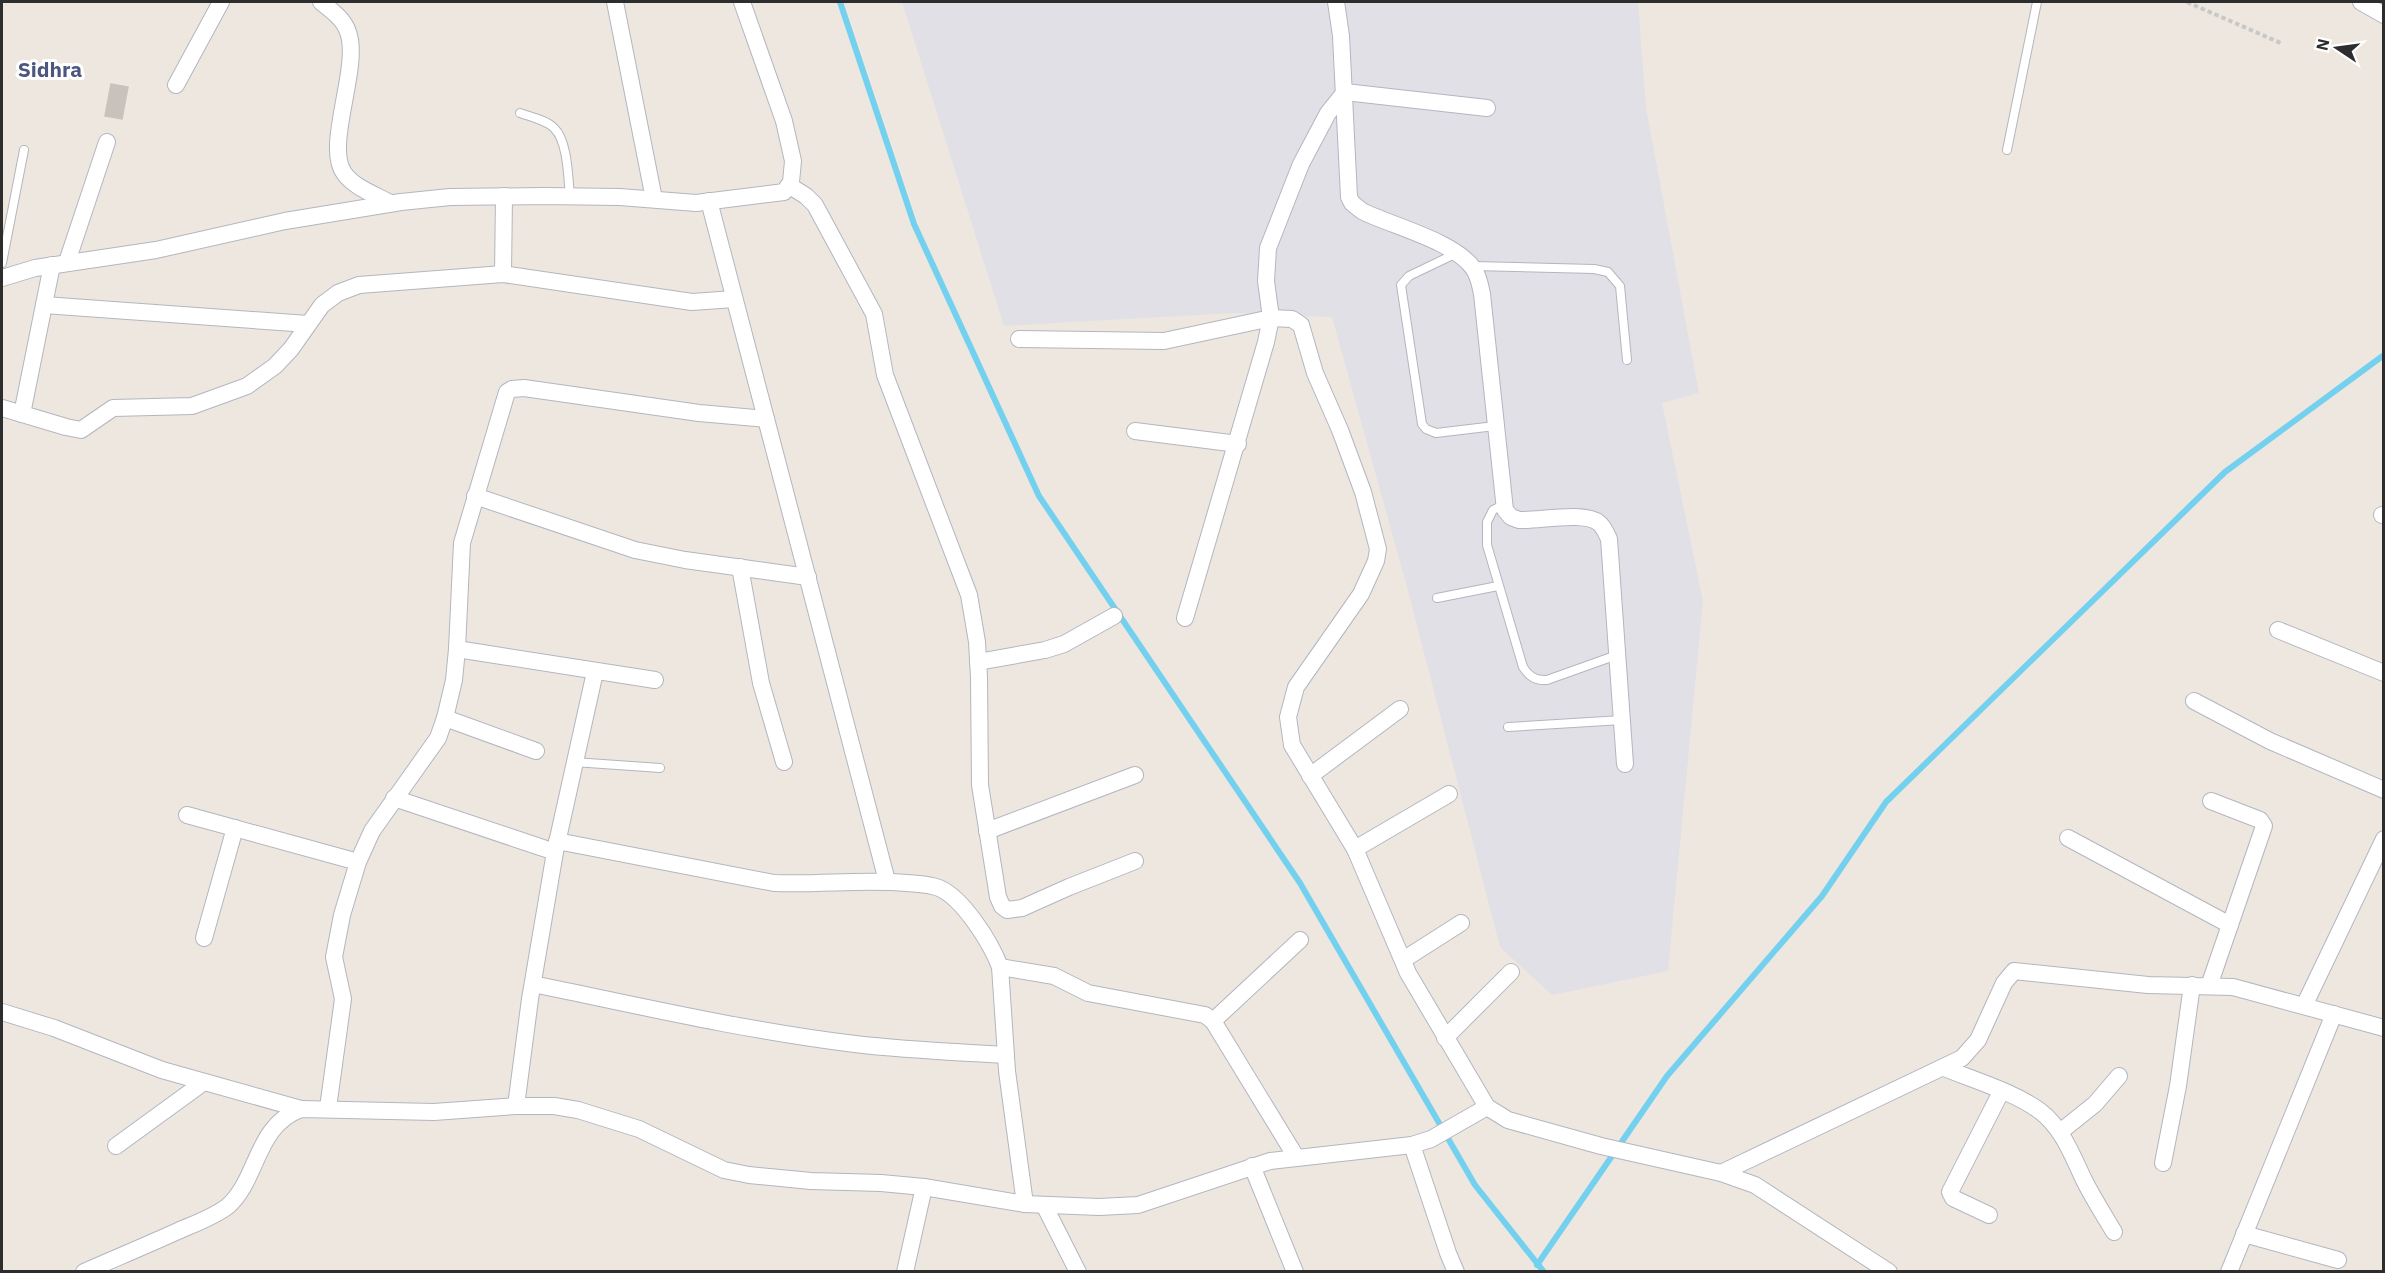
<svg xmlns="http://www.w3.org/2000/svg" width="2385" height="1273" viewBox="0 0 2385 1273" font-family="'IBM Plex Sans',sans-serif">
  <style>
    .industrial { fill: #e1e0e7 }
    .lines { fill: none; stroke-linecap: round; stroke-linejoin: round }
    .stream { stroke: #73d1ef; stroke-width: 6 }
    .building { fill: #c7c2bb; stroke: #cac3b9; stroke-width: 1.5 }
    .service-casing { stroke: #b3b6c0; stroke-width: 10 }
    .minor-casing { stroke: #b3b6c0; stroke-width: 18 }
    .path { stroke: #c8c8c8; stroke-width: 4; stroke-dasharray: 4.5 3; stroke-linecap: butt }
    .service { stroke: #fff; stroke-width: 8 }
    .minor { stroke: #fff; stroke-width: 16 }
    .labels { text-anchor: middle; dominant-baseline: central; stroke-width: 6; stroke-linejoin: round; paint-order: stroke }
    .district-label { font-size: 21px; font-weight: bold; fill: #4c567e; stroke: #fff }
  </style>
  <rect width="100%" height="100%" fill="#eee7df"/>
  <path class="industrial" d="M902,2H1638L1646,108L1699,393L1662,403L1703,601L1668,971L1552,995L1500,947L1407,587L1332,317L1234,313L1004,326Z"/>
  <g class="lines">
    <g class="stream">
      <path d="M840,2L914,224L1039,496L1300,883L1475,1185L1544,1272"/>
      <path d="M1537,1265L1667,1076L1822,896L1886,802L2225,472L2384,355"/>
    </g>
  </g>
  <path class="building" d="M111,84L128,87L122,119L105,116Z"/>
  <g class="lines">
    <g class="service-casing">
      <g id="service">
        <path d="M520,113C531,117 546,120 554,128C568,141 568,178 570,196"/>
        <path d="M2007,150L2037,2"/>
        <path d="M1457,253L1409,276L1401,285L1422,424L1426,429L1436,433L1495,426"/>
        <path d="M2,263L24,150"/>
        <path d="M1473,266L1594,269L1608,272L1620,286L1627,360"/>
        <path d="M1503,505L1493,510L1487,522V545L1523,667C1529,676 1535,681 1547,680L1617,655"/>
        <path d="M1437,598L1498,586"/>
        <path d="M1508,727L1622,720"/>
        <path d="M574,762L660,768"/>
      </g>
    </g>
    <g class="minor-casing">
      <g id="minor">
        <path d="M321,2C331,10 344,19 348,32C361,66 324,146 344,173C353,187 376,195 390,203"/>
        <path d="M615,2L654,199"/>
        <path d="M1336,2L1341,36L1349,197L1352,203L1362,211C1392,226 1454,241 1473,268C1479,276 1480,285 1482,294L1505,510L1511,517L1519,520C1538,521 1585,511 1599,523C1604,527 1606,533 1609,539L1625,764"/>
        <path d="M2361,2L2384,15"/>
        <path d="M176,85L221,2"/>
        <path d="M790,186L806,196L815,205L874,314L885,375L969,595L977,642L979,677L980,785L998,897L1002,906L1007,910L1022,908L1069,887L1135,861"/>
        <path d="M709,201L887,881"/>
        <path d="M67,262L107,142"/>
        <path d="M503,274L504,196"/>
        <path d="M2,278L35,268L156,250L285,221L401,202L450,197L544,196L620,197L696,203L784,192L791,182L793,161L784,121L742,2"/>
        <path d="M44,305L308,324"/>
        <path d="M1019,339L1164,341L1271,318L1292,319L1301,325L1315,373L1340,430L1363,492L1378,549L1376,561L1361,594L1296,687L1288,717L1292,745L1355,849L1408,973L1487,1107L1508,1120L1601,1146L1721,1173L1755,1185L1889,1272"/>
        <path d="M2,408L66,427L81,430L113,408L192,406L247,386L275,366L291,349L322,305L338,293L359,285L503,274L692,302L734,299"/>
        <path d="M22,414L52,265"/>
        <path d="M1135,431L1238,444"/>
        <path d="M475,496L635,550L685,560L808,577"/>
        <path d="M2382,515H2384"/>
        <path d="M740,567L761,683L784,762"/>
        <path d="M1185,618L1266,342L1271,318L1266,281L1268,248L1301,164L1328,113L1345,92L1487,108"/>
        <path d="M2278,630L2384,673"/>
        <path d="M457,649L655,680"/>
        <path d="M978,662L1045,650L1064,644L1114,616"/>
        <path d="M2194,701L2270,741L2384,790"/>
        <path d="M445,718L536,751"/>
        <path d="M1310,776L1400,709"/>
        <path d="M394,798L555,852"/>
        <path d="M187,815L358,862"/>
        <path d="M987,831L1135,775"/>
        <path d="M2068,838L2230,925"/>
        <path d="M557,841L774,883C819,885 863,879 907,883C918,884 929,884 939,888C963,898 991,943 1000,967L1007,1071L1025,1204"/>
        <path d="M1355,849L1449,794"/>
        <path d="M204,938L235,828"/>
        <path d="M1403,960L1461,923"/>
        <path d="M1000,967L1054,976L1088,993L1205,1015L1213,1021L1296,1157"/>
        <path d="M533,984C640,1006 747,1031 855,1044C905,1050 956,1052 1006,1055"/>
        <path d="M2209,986L2264,826L2260,820L2211,801"/>
        <path d="M2304,1006L2384,839"/>
        <path d="M2,1012L54,1028L162,1070L301,1109"/>
        <path d="M1213,1021L1300,940"/>
        <path d="M1445,1038L1511,972"/>
        <path d="M1944,1068C1974,1080 2014,1092 2040,1111C2063,1129 2072,1155 2084,1180C2093,1198 2104,1215 2114,1232"/>
        <path d="M516,1106L530,999L555,852L595,672"/>
        <path d="M328,1108L343,999L334,957L342,915L358,862L372,831L438,738L445,718L454,680L457,649L462,543L507,392L512,389L524,388L699,413L766,419"/>
        <path d="M2060,1132L2095,1104L2119,1076"/>
        <path d="M1412,1145L1448,1253L1456,1272"/>
        <path d="M116,1146L204,1082"/>
        <path d="M2163,1163L2178,1086L2192,985"/>
        <path d="M1252,1166L1295,1272"/>
        <path d="M1721,1173L1962,1058L1978,1040L2004,983L2014,971L2148,985L2233,987L2384,1028"/>
        <path d="M1044,1205L1078,1272"/>
        <path d="M1989,1215L1953,1198L1950,1192L2001,1092"/>
        <path d="M2244,1234L2338,1260"/>
        <path d="M84,1272C116,1258 147,1245 178,1231C194,1224 214,1217 228,1206C259,1178 255,1126 301,1109L434,1112L516,1106H554L578,1110L639,1129L724,1170L749,1175L811,1181L881,1183L924,1187L1025,1204L1099,1207L1138,1205L1270,1161L1412,1145L1431,1139L1487,1107"/>
        <path d="M905,1272L924,1187"/>
        <path d="M2229,1272L2334,1014"/>
      </g>
    </g>
    <path class="path" d="M2187,2L2283,44"/>
    <use href="#service" class="service"/>
    <use href="#minor" class="minor"/>
  </g>
  <g class="labels">
    <g class="district-label">
      <text x="50" y="69">Sidhra</text>
    </g>
  </g>
  <rect width="2385" height="1273" fill="none" stroke="#2d2d2d" stroke-width="6"/>
  <g transform="translate(2337 48) rotate(283)" stroke="#ffffff" stroke-width="4.5" paint-order="stroke">
  <path d="M0-4.5L10 22L0 15L-10 22Z" fill="#2d2d2d"/>
  <text y="-9" font-size="16" font-weight="bold" text-anchor="middle" fill="#2d2d2d">N</text>
  </g>
</svg>
